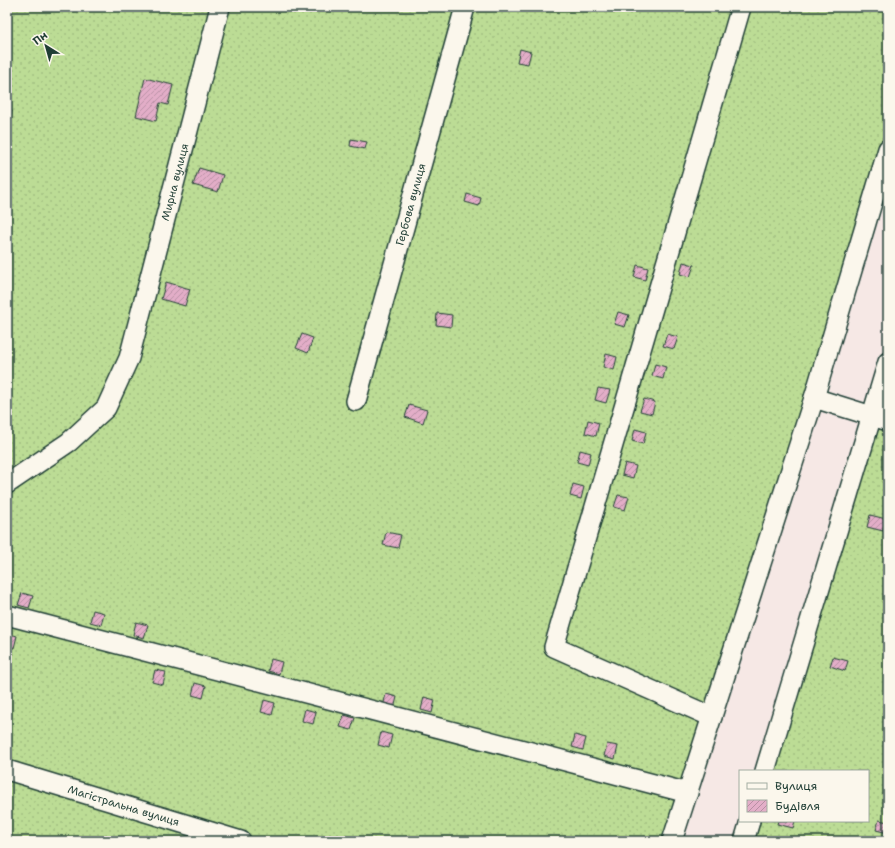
<svg xmlns="http://www.w3.org/2000/svg" width="895" height="848" viewBox="0 0 895 848" font-family="'Shantell Sans',sans-serif">
  <style>
    .garden { fill: url(#garden-dots); stroke: #6e8c64 }
    .building { fill: url(#building-hatch); stroke: #1f3d34 }
    .lines { fill: none; stroke-linecap: round; stroke-linejoin: round }
    .minor-casing { stroke: #1f3d34; stroke-width: 22 }
    .minor { stroke: #fbf7ec; stroke-width: 19 }
    .labels { text-anchor: middle; dominant-baseline: central; stroke-width: 3; stroke-linejoin: round; paint-order: stroke }
    .street-label { font-size: 11px; fill: #1f3d34; stroke: #fbf7ec }
  </style>
  <defs>
    <pattern id="garden-dots" width="8" height="8" patternUnits="userSpaceOnUse"><rect width="8" height="8" fill="#bcdc95"/><path d="M2 2h.1M6 6h.1" fill="none" stroke="#a1be81" stroke-width="1.8" stroke-linecap="round"/></pattern>
    <pattern id="building-hatch" width="6" height="6" patternUnits="userSpaceOnUse"><rect width="6" height="6" fill="#e3aec8"/><path d="M-1 1l2-2M0 6l6-6M5 7l2-2" fill="none" stroke="#b78fa3"/></pattern>
  </defs>
  <rect width="100%" height="100%" fill="#f6e8e5"/>
  <filter id="ink" filterUnits="userSpaceOnUse"><feTurbulence type="fractalNoise" baseFrequency=".025" numOctaves="2"/><feDisplacementMap in="SourceGraphic" scale="8" xChannelSelector="R" yChannelSelector="G"/><feConvolveMatrix kernelMatrix="1 2 1 2 8 2 1 2 1" color-interpolation-filters="sRGB"/></filter>
  <g filter="url(#ink)">
    <g class="garden">
      <path d="M7,7H888V149L672,841H7Z"/>
      <path d="M888,363V841H744L750,821H868V771H765Z"/>
    </g>
    <g class="building">
      <path d="M520,49L531,52L528,64L517,62Z"/>
      <path d="M145,78L173,85L168,105L160,103L156,121L136,116Z"/>
      <path d="M7,109L12,111L7,125Z"/>
      <path d="M351,139L367,142L365,149L350,146Z"/>
      <path d="M199,168L223,175L218,192L193,185Z"/>
      <path d="M467,194L481,198L479,206L465,202Z"/>
      <path d="M683,262L694,265L690,277L680,274Z"/>
      <path d="M637,265L648,268L645,280L634,277Z"/>
      <path d="M166,282L190,289L185,306L161,299Z"/>
      <path d="M618,312L629,315L625,327L614,324Z"/>
      <path d="M437,313L452,315L451,327L436,325Z"/>
      <path d="M302,334L313,338L308,353L296,348Z"/>
      <path d="M667,334L678,337L674,349L663,346Z"/>
      <path d="M606,354L617,357L614,370L603,367Z"/>
      <path d="M655,364L666,367L663,379L652,376Z"/>
      <path d="M598,388L610,390L606,403L595,400Z"/>
      <path d="M644,399L655,402L652,414L640,411Z"/>
      <path d="M409,405L427,410L423,423L405,417Z"/>
      <path d="M588,420L599,423L596,436L585,433Z"/>
      <path d="M635,429L646,432L643,444L632,441Z"/>
      <path d="M580,450L591,453L588,465L577,462Z"/>
      <path d="M625,463L636,466L633,478L622,475Z"/>
      <path d="M573,484L584,487L581,499L570,496Z"/>
      <path d="M618,495L629,497L625,510L614,507Z"/>
      <path d="M870,515L886,519L883,531L867,527Z"/>
      <path d="M386,532L401,535L398,548L383,545Z"/>
      <path d="M22,593L33,596L29,608L18,605Z"/>
      <path d="M93,610L104,613L101,625L90,622Z"/>
      <path d="M136,622L148,625L144,638L133,635Z"/>
      <path d="M7,633L17,636L14,648L7,647Z"/>
      <path d="M833,657L848,661L845,671L830,666Z"/>
      <path d="M271,659L282,662L279,674L268,671Z"/>
      <path d="M155,670L166,672L163,685L152,682Z"/>
      <path d="M195,683L206,686L203,698L192,695Z"/>
      <path d="M386,694L397,697L394,709L383,706Z"/>
      <path d="M424,697L435,700L432,713L421,710Z"/>
      <path d="M264,700L275,703L272,715L261,712Z"/>
      <path d="M305,709L316,712L313,724L302,721Z"/>
      <path d="M344,715L355,718L351,730L340,727Z"/>
      <path d="M381,732L392,735L389,748L378,745Z"/>
      <path d="M575,735L586,738L583,750L572,747Z"/>
      <path d="M607,744L618,746L615,759L604,756Z"/>
      <path d="M879,820L888,822V833L876,830Z"/>
      <path d="M778,821H795L793,828L777,824Z"/>
    </g>
    <g class="lines">
      <g class="minor-casing">
        <g id="minor">
          <path d="M814,398L888,421"/>
          <path id="s1" d="M356,401L465,7"/>
          <path id="s2" d="M7,484L69,442L106,408L129,358L220,7"/>
          <path d="M7,615L688,793"/>
          <path d="M712,717L554,647L741,7"/>
          <path id="s3" d="M7,770L241,841"/>
          <path d="M765,771L888,362"/>
          <path d="M672,841L814,398L888,149"/>
          <path d="M744,841L750,821"/>
        </g>
      </g>
      <use href="#minor" class="minor"/>
    </g>
  </g>
  <g class="labels">
    <g class="street-label">
      <text stroke="none"><textPath href="#s2" startOffset="362">Мирна вулиця</textPath></text>
      <text stroke="none"><textPath href="#s1" startOffset="204">Гербова вулиця</textPath></text>
      <text stroke="none"><textPath href="#s3" startOffset="122">Магістральна вулиця</textPath></text>
    </g>
  </g>
  <rect width="895" height="848" fill="none" stroke="#fbf7ec" stroke-width="24"/>
  <rect x="12" y="12" width="871" height="824" fill="none" stroke="#1f3d34" stroke-width="1.5" filter="url(#ink)"/>
  <rect x="739" y="770" width="130" height="52" fill="#fbf7ec" stroke="#a3ada2"/>
  <rect x="747" y="783" width="20" height="6" fill="#fbf7ec" stroke="#a3ada2"/>
  <text x="775" y="790" font-size="12" fill="#1f3d34">Вулиця</text>
  <rect x="747" y="800" width="20" height="12" fill="url(#building-hatch)" stroke="#a3ada2"/>
  <text x="775" y="810" font-size="12" fill="#1f3d34">Будівля</text>
  <g transform="translate(46 46) rotate(323)" stroke="#fbf7ec" stroke-width="3" paint-order="stroke">
  <path d="M0-3L7 15L0 10L-7 15Z" fill="#1f3d34"/>
  <text y="-6" font-size="11" font-weight="bold" text-anchor="middle" fill="#1f3d34">Пн</text>
  </g>
</svg>
